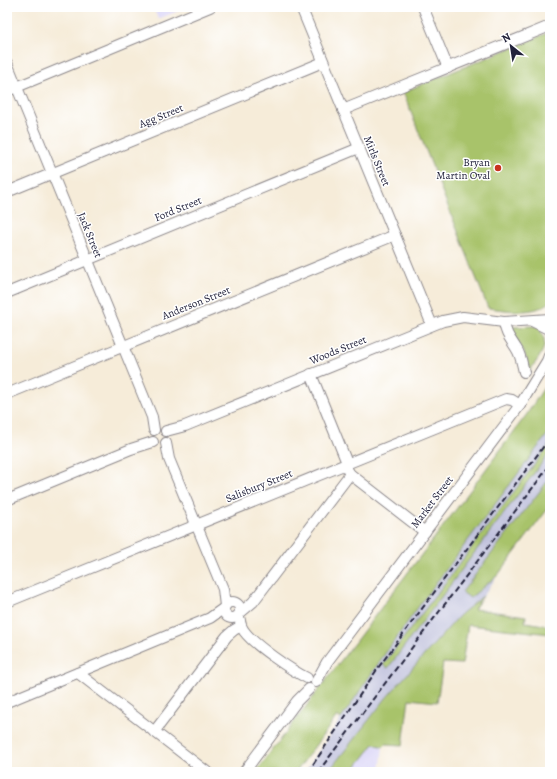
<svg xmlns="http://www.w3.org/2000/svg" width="557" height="779" viewBox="0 0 557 779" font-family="Alegreya,serif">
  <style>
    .built { fill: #dbd6f7 }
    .industrial { fill: #c1c2dd }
    .green { fill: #a8c36a; stroke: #657252 }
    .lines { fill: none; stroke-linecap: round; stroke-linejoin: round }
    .minor-casing { stroke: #8c878a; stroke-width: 12 }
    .minor { stroke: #fff; stroke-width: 10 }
    .rail { stroke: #22223b; stroke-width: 2; stroke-dasharray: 6 3; stroke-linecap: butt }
    .poi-dot { fill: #c8321e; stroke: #fff; stroke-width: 1.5 }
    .labels { text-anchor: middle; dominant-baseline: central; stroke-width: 3; stroke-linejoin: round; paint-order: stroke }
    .street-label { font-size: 11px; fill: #22223b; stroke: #fff }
    .poi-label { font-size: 11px; fill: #22223b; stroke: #fff; text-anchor: end }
  </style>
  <rect width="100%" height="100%" fill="#fff"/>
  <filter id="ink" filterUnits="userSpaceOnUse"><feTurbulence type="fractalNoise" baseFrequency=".025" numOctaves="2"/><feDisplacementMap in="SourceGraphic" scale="8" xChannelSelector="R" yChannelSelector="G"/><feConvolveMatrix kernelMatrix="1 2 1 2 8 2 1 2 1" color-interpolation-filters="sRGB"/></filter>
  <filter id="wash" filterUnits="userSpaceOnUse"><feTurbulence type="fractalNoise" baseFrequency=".012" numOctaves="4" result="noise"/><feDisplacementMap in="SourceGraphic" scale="16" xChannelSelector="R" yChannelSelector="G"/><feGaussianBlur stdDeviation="0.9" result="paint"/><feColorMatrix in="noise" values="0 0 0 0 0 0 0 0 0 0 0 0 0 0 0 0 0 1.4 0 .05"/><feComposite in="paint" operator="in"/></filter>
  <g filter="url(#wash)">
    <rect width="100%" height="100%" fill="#f6ecd9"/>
    <g class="built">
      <path d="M153,7H188L158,19Z"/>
      <path d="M374,744L383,747L380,772H352Z"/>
    </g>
    <path class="industrial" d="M550,431V444L429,605L387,668L550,452V478L462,592L470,598L498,575L483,596L475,602L443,635L387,697L328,772H305L379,662L424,599Z"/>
    <g class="green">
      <path d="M550,32V302C533,316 508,310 488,308L403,92Z"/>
      <path d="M533,326L539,327C540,331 544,335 544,339C547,350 535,362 530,371L524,352L511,332V329L513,327Z"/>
      <path d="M550,378V431L424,599L382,658L341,719L337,716L296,772H256L457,508L527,414Z"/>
      <path d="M550,444V452L388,668L383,665Z"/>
      <path d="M550,478V506L498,575L470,598L462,592Z"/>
      <path d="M483,596L474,609L526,616L525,622L550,626V634L468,625L462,664L443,663L437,702L409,699L403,745L386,744L383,747L374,744L352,772H328L387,697L460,615Z"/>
    </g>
  </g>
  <g filter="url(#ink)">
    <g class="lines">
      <g class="minor-casing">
        <g id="minor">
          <path d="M301,7L432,325"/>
          <path d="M423,7L448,68"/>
          <path d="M7,63L152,417L154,430"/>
          <path d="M7,91L210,7"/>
          <path d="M343,110L550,26"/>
          <path d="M7,192L323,62"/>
          <path d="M7,293L359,148"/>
          <path d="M532,321L548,329"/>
          <path d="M504,322C506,335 510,338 516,348C521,355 522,364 524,372"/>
          <path d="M311,374L347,463V469L350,474L425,532"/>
          <path d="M7,394L395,235"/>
          <path d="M166,431L185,426L443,321L463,317L504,322L550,319"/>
          <path d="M166,443L169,459L223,589L225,606"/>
          <path d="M7,500L131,449L153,442"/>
          <circle cx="232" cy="610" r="8"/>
          <path d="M7,602L506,399L512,400L520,405"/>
          <path d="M240,613L253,602L350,474"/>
          <path d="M240,620C240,624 242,628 244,631C254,645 291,670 307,678"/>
          <path d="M78,673L207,772"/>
          <path d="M316,682L327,662L520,405L547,361L550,353"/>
          <path d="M7,702L210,618L224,608"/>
          <path d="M154,732L227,636L234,630L241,626"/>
          <path d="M244,772L297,701L309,689"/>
        </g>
      </g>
      <use href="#minor" class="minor"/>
      <g class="rail">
        <path d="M308,772L378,668L415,618L550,438"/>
        <path d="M318,772L550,465"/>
      </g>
    </g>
  </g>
  <circle class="poi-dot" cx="498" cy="168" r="4"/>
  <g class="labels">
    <g class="street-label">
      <text transform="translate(161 116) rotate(-22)">Agg Street</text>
      <text transform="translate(377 161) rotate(68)">Mirls Street</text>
      <text transform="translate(178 209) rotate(-22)">Ford Street</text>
      <text transform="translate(90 235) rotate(68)">Jack Street</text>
      <text transform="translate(196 303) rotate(-22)">Anderson Street</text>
      <text transform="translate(338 350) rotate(-22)">Woods Street</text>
      <text transform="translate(259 486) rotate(-22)">Salisbury Street</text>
      <text transform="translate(432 502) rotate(-53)">Market Street</text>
    </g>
    <g class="poi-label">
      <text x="490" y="162">Bryan<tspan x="490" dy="13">Martin Oval</tspan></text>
    </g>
  </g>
  <rect width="557" height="779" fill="none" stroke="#fff" stroke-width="24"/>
  <g transform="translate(511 46) rotate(330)" stroke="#ffffff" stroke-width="3" paint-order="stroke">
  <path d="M0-3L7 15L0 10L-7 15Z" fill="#22223b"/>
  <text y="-6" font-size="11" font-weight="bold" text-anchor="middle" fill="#22223b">N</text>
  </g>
</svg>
